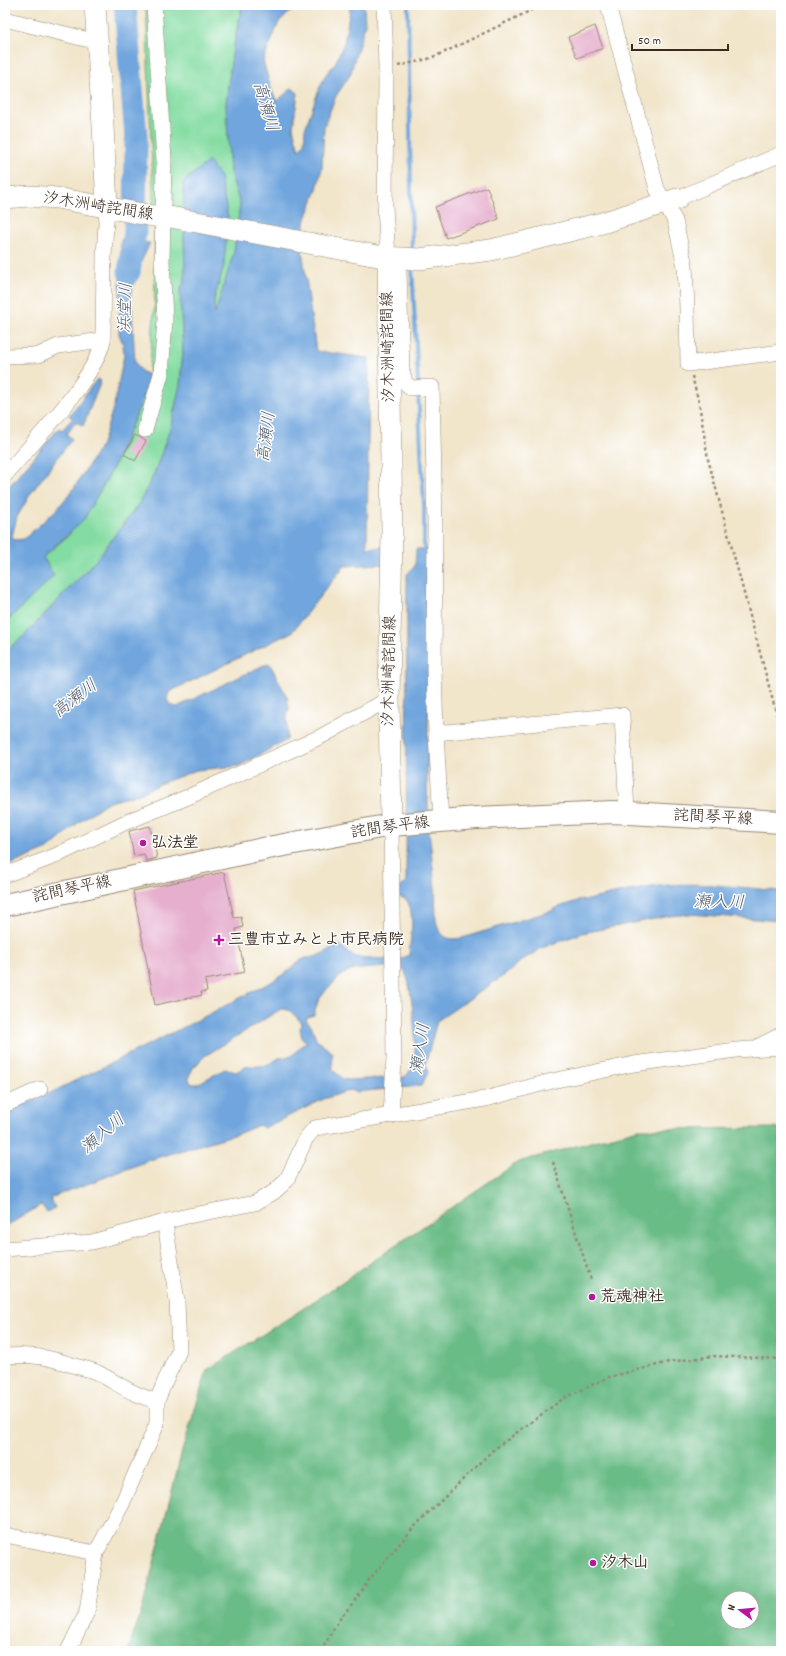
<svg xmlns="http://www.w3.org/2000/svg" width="786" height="1656" viewBox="0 0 786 1656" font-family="Dekko,'Klee One',sans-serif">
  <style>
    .green { fill: #83dca1; stroke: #5f8360 }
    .forest { fill: #6abc87; stroke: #527352; fill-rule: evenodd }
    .water { fill: #70a5dd; stroke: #56687e; fill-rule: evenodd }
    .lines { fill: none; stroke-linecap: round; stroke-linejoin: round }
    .stream { stroke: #70a5dd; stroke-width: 4 }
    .river { stroke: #70a5dd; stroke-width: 23 }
    .building { fill: #e6afce }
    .street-casing { stroke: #968874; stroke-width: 16 }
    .secondary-casing { stroke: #968874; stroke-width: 22 }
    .primary-casing { stroke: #968874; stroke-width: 24 }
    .path { stroke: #968874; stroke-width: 2.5; stroke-dasharray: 3 3; stroke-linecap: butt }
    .street { stroke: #fff; stroke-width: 15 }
    .secondary { stroke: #fff; stroke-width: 21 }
    .primary { stroke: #fff; stroke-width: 22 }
    .poi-dot { fill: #b5179e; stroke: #fff; stroke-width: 1.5 }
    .labels { text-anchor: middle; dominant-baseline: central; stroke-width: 3; stroke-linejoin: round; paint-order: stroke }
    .street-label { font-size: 16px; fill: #3b2a1e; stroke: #fff }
    .poi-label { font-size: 16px; font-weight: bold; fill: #3b2a1e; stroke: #fff; text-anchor: start }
    .water-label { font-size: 17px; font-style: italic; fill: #505b6a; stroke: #fff }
  </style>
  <rect width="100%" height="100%" fill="#fff"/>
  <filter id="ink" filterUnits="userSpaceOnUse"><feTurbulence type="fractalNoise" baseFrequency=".025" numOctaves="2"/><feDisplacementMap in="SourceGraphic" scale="8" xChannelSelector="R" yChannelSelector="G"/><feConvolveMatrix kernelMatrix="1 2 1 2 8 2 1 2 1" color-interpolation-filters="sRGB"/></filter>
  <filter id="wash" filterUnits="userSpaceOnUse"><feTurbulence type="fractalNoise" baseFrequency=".012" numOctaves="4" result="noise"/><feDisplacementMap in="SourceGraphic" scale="16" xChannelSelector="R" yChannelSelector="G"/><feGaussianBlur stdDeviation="0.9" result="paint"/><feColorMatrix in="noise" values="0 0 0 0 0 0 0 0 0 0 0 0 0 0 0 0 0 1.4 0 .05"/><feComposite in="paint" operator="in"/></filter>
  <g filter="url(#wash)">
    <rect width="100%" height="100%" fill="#f1e5ca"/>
    <path class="green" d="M146,5H242L232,55L226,104L230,171L240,205L234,252L215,316L214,300L224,265L183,182L185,280L180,291L183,352L180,385L170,429L154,474L140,502L97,559L24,636L5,651V623L28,600L43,557L69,535L101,490L115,464L148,387L155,301L154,223Z"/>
    <path class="forest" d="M781,1128V1651H128L143,1606L182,1451L207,1370L301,1310L518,1162L638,1129ZM728,1598H752V1622H728Z"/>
    <g class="water">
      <path d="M242,5H298L279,22L263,61L272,91L277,101L292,88L298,93L293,128L299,150L304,144L305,129L319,89L326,74L335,64L344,43L350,10L348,5H364L365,24L350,75L336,96L324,126L322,168L317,189L306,219L301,242L316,351L369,358L367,548L385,547V564L344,566L292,632L169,692L167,699L170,705L177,707L264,665L270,664L287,697L289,708L287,715V740L239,766L197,770L162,783L139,794L106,803L79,822L48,849L5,867V651L24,636L97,559L140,502L154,474L170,429L180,385L183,352L180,291L185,280L183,182L209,161L220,177L228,217L224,265L214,300L215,314L234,252L240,205L230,171L226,104L232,55Z"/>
      <path d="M121,239L150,243L142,260L131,294L135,362L141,371L150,376L148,387L115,464L83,521L43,557L54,576L5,623V491L59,428L62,430L73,418L69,416L97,379L101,381L83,426L76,422L67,434L72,439L31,493L17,517L12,536L14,540L24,539L57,509L72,491L102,444L114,405L124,355L123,344L119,334Z"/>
      <path d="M416,549H432L427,780L429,829L435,888L436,921C441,936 445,941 462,938L554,910L553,909L583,899L584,901C612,894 639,888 668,885C706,882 744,888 781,891V921L690,914L670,916L582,933L542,948L521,961L509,972L437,1021L426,1062L428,1073L421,1086L355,1092L351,1090L324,1099L264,1128L259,1125L240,1133L156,1158L50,1198L55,1208L47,1212L41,1205L5,1227V1112L46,1095L188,1025L271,982L290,970L295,964L305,958L315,957L340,945L350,954L357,957L397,960L409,955C410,938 416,914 406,899L397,897L398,889L405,884L406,880L407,574L415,566ZM385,967L404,970C412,981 417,1046 414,1061C413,1067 409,1073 405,1077L348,1080L343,1079L333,1070L332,1052L317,1041L312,1027L306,1020L308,1017L314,1015L318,1001L327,989L343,974L351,970ZM281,1009L289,1010L301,1022L300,1029L302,1038L307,1042L303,1044L292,1056L279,1058L268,1065L259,1066H247L236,1072L225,1069L197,1084H192L189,1080V1076L193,1068L205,1056Z"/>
    </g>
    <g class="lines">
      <g class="stream">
        <path d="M408,5L412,253"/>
        <path d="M412,265L418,384"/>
        <path d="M418,391L424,505V554"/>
      </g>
      <path class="river" d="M125,5L136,137L135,232L129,272"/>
    </g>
    <g id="blocks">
      <g class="building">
        <path d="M595,26L603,48L577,58L568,37Z"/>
        <path d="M487,187L499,219L446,238L435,207Z"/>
        <path d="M135,435L146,441L135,461L124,454Z"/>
        <path d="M150,826L157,858L146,861L144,854L134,856L129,831Z"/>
        <path d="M224,872L234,918L241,917L243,927L236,929L245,972L205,980L207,991L201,992L202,995L155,1005L133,891Z"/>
      </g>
    </g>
  </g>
  <g filter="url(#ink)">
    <use href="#blocks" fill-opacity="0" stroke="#968874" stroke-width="1"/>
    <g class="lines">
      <g class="street-casing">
        <g id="street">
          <path d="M384,5L386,68L385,206L388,258L399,272L402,370L405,382L410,388L432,387L435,524L434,670L436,733"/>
          <path d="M608,5L657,189L675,221L685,266L687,308L688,364L781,352"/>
          <path d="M5,19L85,39L98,40"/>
          <path d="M677,199L781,154"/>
          <path d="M5,356L39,355L58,346L103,340L104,257L107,207"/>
          <path d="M145,430L161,374L165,319L162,261L164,160L154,5"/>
          <path d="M5,475C32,444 96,378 103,340"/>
          <path d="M441,821L436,733L622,715L627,813"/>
          <path d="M391,825L394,1059L391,1116"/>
          <path d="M5,875L55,856L126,822L188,797L320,737L389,699"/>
          <path d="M759,1046L781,1035"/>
          <path d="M5,1105L40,1089"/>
          <path d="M5,1249L92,1242L183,1217L255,1203L274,1192L286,1181L293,1167L306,1138L315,1128L485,1099L552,1081L634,1064L736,1050L781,1047"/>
          <path d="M5,1356C32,1354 49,1357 75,1366C82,1368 89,1369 96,1372C118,1383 132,1395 157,1401"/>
          <path d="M5,1535L96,1553"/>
          <path d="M68,1651L87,1612L96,1553L122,1504L157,1424V1401L165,1381L179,1351L177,1301L165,1223"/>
        </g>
      </g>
      <g class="secondary-casing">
        <g id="secondary">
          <path d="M95,5L103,126L107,207"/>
          <path d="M5,198L29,196L57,198L153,216L170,217L383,257L419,259L491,250L602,223L677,199"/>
          <path d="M388,258L392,531L389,699L391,825"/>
        </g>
      </g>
      <g class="primary-casing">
        <path id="primary" d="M5,905L268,848L391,825L477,818L613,812L781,822"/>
      </g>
      <g class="path">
        <path d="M398,66L428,59L445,52L542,5"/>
        <path d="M692,376L699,403L708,459L781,731"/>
        <path d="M553,1162L591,1280"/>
        <path d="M321,1651L339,1620L363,1590L368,1581L414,1527L493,1450L564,1398L609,1377L669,1362L713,1356L781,1359"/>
      </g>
      <use href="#street" class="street"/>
      <use href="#secondary" class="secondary"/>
      <use href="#primary" class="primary"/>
    </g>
  </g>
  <g class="poi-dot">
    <circle cx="143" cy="843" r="4"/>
    <path d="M217 934h4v4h4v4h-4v4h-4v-4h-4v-4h4z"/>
    <circle cx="592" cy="1297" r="4"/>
    <circle cx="593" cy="1563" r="4"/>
  </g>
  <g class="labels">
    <g class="street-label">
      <text transform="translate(98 207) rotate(9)">汐木洲崎詫間線</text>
      <text transform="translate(389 347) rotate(-91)">汐木洲崎詫間線</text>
      <text transform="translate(390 671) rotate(-89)">汐木洲崎詫間線</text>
      <text transform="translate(713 818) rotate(3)">詫間琴平線</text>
      <text transform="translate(390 828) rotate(-8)">詫間琴平線</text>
      <text transform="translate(72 890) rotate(-12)">詫間琴平線</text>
    </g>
    <g class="poi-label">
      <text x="151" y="843">弘法堂</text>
      <text x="228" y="940">三豊市立みとよ市民病院</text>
      <text x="600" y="1297">荒魂神社</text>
      <text x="601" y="1563">汐木山</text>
    </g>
    <g class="water-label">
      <text transform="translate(264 107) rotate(74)">高瀬川</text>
      <text transform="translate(127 308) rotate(-88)">浜堂川</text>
      <text transform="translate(268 437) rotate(-83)">高瀬川</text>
      <text transform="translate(76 700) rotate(-37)">高瀬川</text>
      <text transform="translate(719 904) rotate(1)">瀬入川</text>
      <text transform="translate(422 1049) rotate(-81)">瀬入川</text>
      <text transform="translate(104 1135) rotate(-40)">瀬入川</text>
    </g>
  </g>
  <rect width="786" height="1656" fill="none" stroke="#fff" stroke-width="20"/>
  <g transform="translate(740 1610) rotate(286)"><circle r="19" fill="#ffffff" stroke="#b1aaa5"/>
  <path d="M0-3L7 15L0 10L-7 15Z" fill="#b5179e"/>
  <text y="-6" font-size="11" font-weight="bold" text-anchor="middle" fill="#3b2a1e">N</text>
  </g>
  <path d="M632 44v6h96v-6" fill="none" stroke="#3b2a1e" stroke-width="2"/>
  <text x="638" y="44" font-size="12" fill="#3b2a1e" stroke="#ffffff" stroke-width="3" paint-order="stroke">50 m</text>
</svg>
